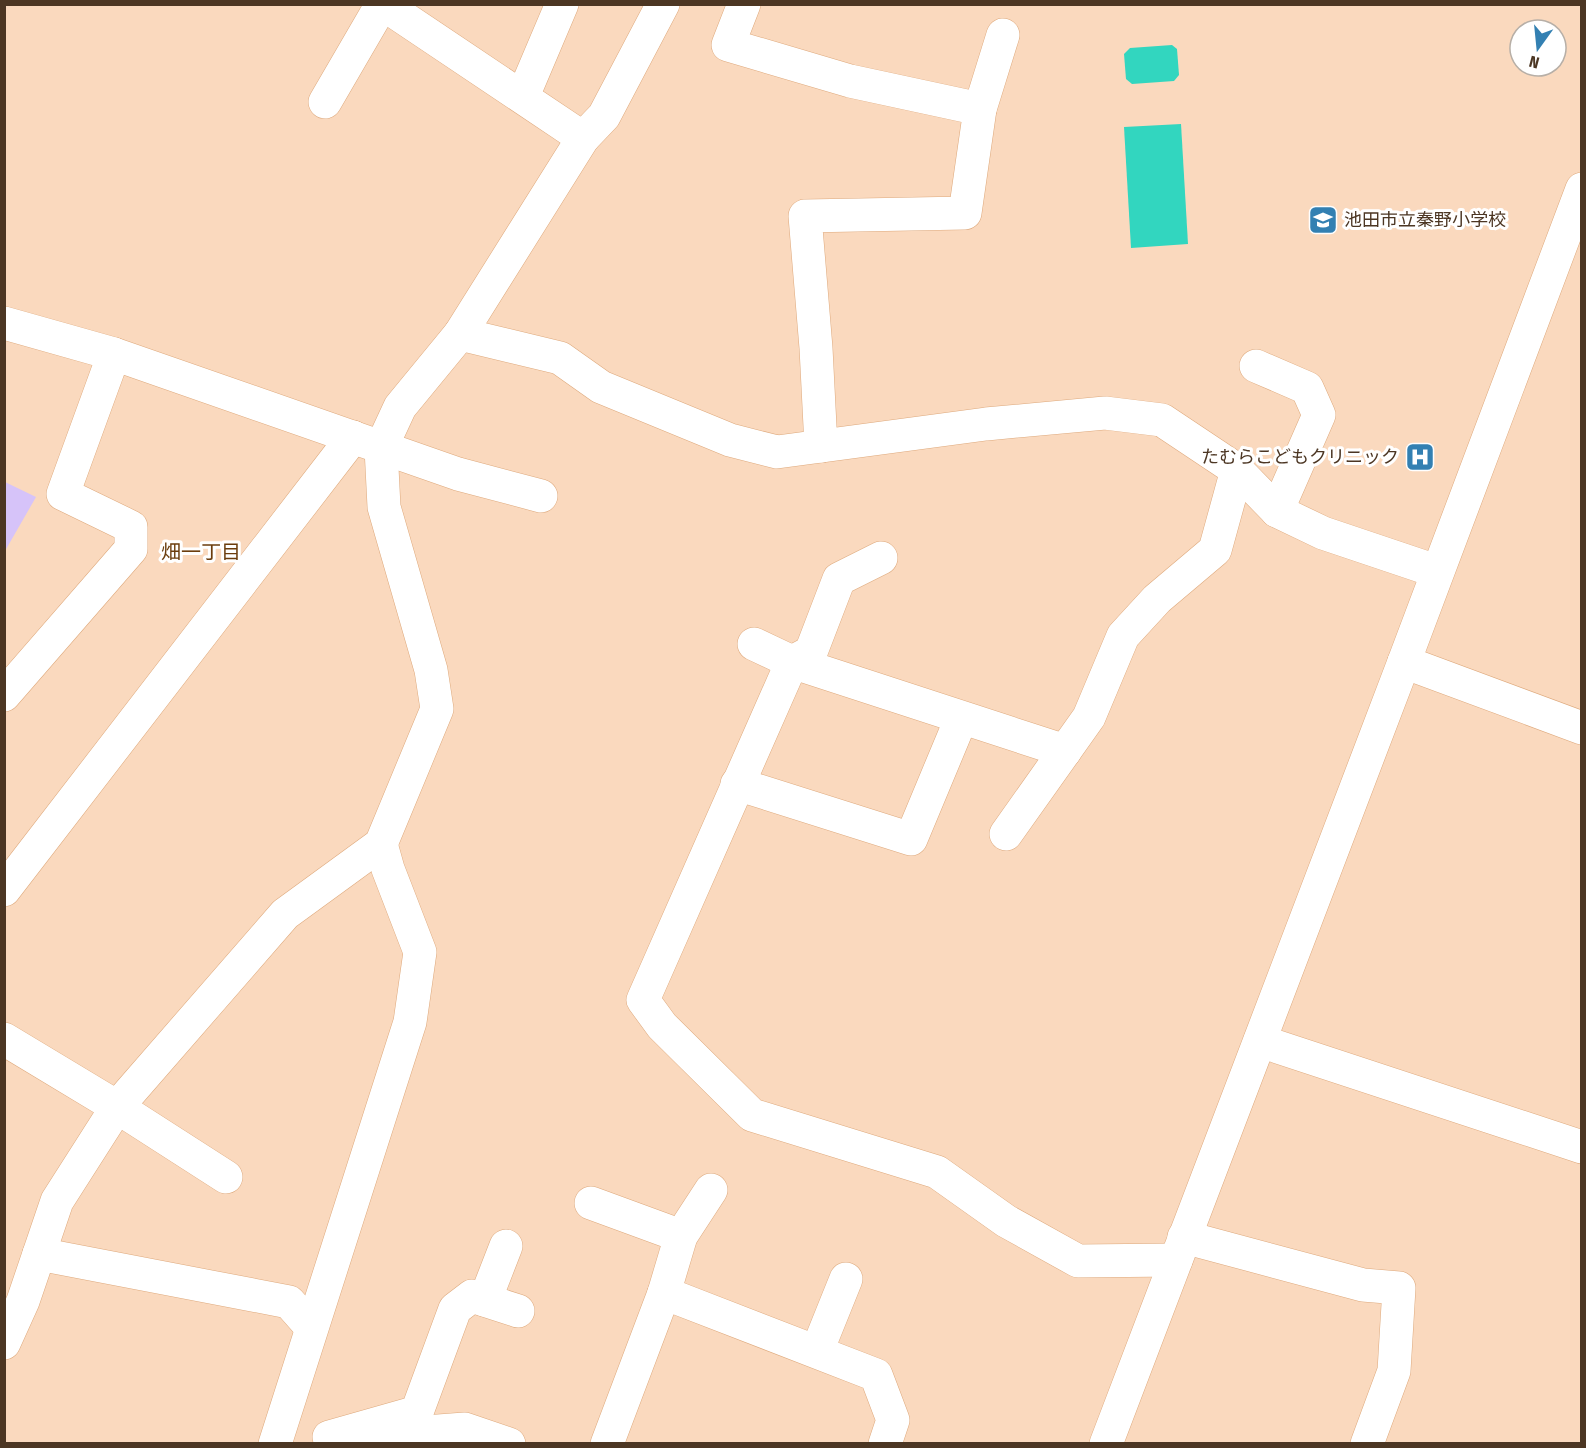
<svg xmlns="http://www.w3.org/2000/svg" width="1586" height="1448" viewBox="0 0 1586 1448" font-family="'Fira Sans Condensed','Noto Sans JP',sans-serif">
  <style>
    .green { fill: #d6c3f9 }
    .water { fill: #32d6bf }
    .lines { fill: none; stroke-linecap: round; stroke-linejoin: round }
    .minor-casing { stroke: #dea97c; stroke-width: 34 }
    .minor { stroke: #fff; stroke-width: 33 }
    .labels { text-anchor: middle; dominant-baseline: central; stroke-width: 6; stroke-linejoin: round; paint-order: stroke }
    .poi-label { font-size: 18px; fill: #4c3623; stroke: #fff; text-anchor: start }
    .neighbourhood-label { font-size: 20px; fill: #6b3d0d; stroke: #fff }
  </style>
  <rect width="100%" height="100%" fill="#fad9be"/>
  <path class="green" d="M5,482L36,497L5,551Z"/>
  <g class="water">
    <path d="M1172,45L1177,49L1179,75L1174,81L1132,84L1126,79L1124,54L1130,48Z"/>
    <path d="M1181,124L1188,244L1131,248L1124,127Z"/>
  </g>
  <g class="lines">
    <g class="minor-casing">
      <g id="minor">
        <path d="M383,4L583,138"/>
        <path d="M744,4L728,45L850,81L980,109"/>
        <path d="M523,96L562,4"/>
        <path d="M325,102L382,4"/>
        <path d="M4,323L114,354L458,474L541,496"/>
        <path d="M460,334L560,358L601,387L730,440L777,452L986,424L1105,413L1162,420L1237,470L1277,511L1323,533L1436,571"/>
        <path d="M1256,366L1307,388L1319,415L1277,511"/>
        <path d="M821,446L816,348L805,216L965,213L980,109L1003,35"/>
        <path d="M881,558L839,579L811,652L792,662L643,1000L662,1026L752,1115L937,1172L1006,1221L1078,1261L1176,1260"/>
        <path d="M754,644L792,662L1065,751"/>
        <path d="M1404,662L1582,728"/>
        <path d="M4,695L131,549V527L63,494L114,354"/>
        <path d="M737,784L911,839L961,719"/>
        <path d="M1006,834L1089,717L1123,636L1157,599L1215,550L1237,470"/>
        <path d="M4,890L353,437"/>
        <path d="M4,1039L117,1107L226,1177"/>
        <path d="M1260,1041L1582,1147"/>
        <path d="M591,1203L681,1236"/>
        <path d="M1184,1237L1363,1285L1399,1288L1394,1371L1367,1444"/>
        <path d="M39,1254L289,1302L311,1327"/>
        <path d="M664,1293L876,1375L893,1420L885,1444"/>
        <path d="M485,1300L506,1246"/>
        <path d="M4,1343L23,1301L57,1201L117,1107L285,914L381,844L437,709L431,670L384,507L381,448L400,407L460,334L583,138L604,116L663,4"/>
        <path d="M817,1351L846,1279"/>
        <path d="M329,1437L417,1412L455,1309L472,1296L518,1311"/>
        <path d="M275,1444L410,1022L420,952L388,869L381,844"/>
        <path d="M388,1444L425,1432L465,1429L509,1444"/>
        <path d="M607,1444L664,1293L681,1236L711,1190"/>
        <path d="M1106,1444L1404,662L1582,189"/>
      </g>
    </g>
    <use href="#minor" class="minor"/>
  </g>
  <defs>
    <g id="school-square" transform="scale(1.5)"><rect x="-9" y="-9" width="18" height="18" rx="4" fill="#3380b2" stroke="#fff"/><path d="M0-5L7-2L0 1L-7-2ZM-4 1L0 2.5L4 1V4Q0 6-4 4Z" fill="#fff"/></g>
    <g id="hospital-square" transform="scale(1.5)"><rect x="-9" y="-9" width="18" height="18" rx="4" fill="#3380b2" stroke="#fff"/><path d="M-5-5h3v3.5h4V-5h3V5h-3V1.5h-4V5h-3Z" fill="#fff"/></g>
  </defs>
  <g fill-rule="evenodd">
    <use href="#school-square" x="1323" y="220"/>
    <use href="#hospital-square" x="1420" y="457"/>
  </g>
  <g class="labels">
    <g class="poi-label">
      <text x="1344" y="220">池田市立秦野小学校</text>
      <text x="1399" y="457" text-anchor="end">たむらこどもクリニック</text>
    </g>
    <g class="neighbourhood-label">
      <text x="201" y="552">畑一丁目</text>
    </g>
  </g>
  <rect width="1586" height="1448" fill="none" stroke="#4c3623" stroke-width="12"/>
  <g transform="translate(1538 48) rotate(195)"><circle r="28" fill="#ffffff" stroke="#b7afa7" stroke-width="1.5"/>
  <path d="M0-4.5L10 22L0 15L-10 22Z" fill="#3380b2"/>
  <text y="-9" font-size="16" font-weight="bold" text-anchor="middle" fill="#4c3623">N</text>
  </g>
</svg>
